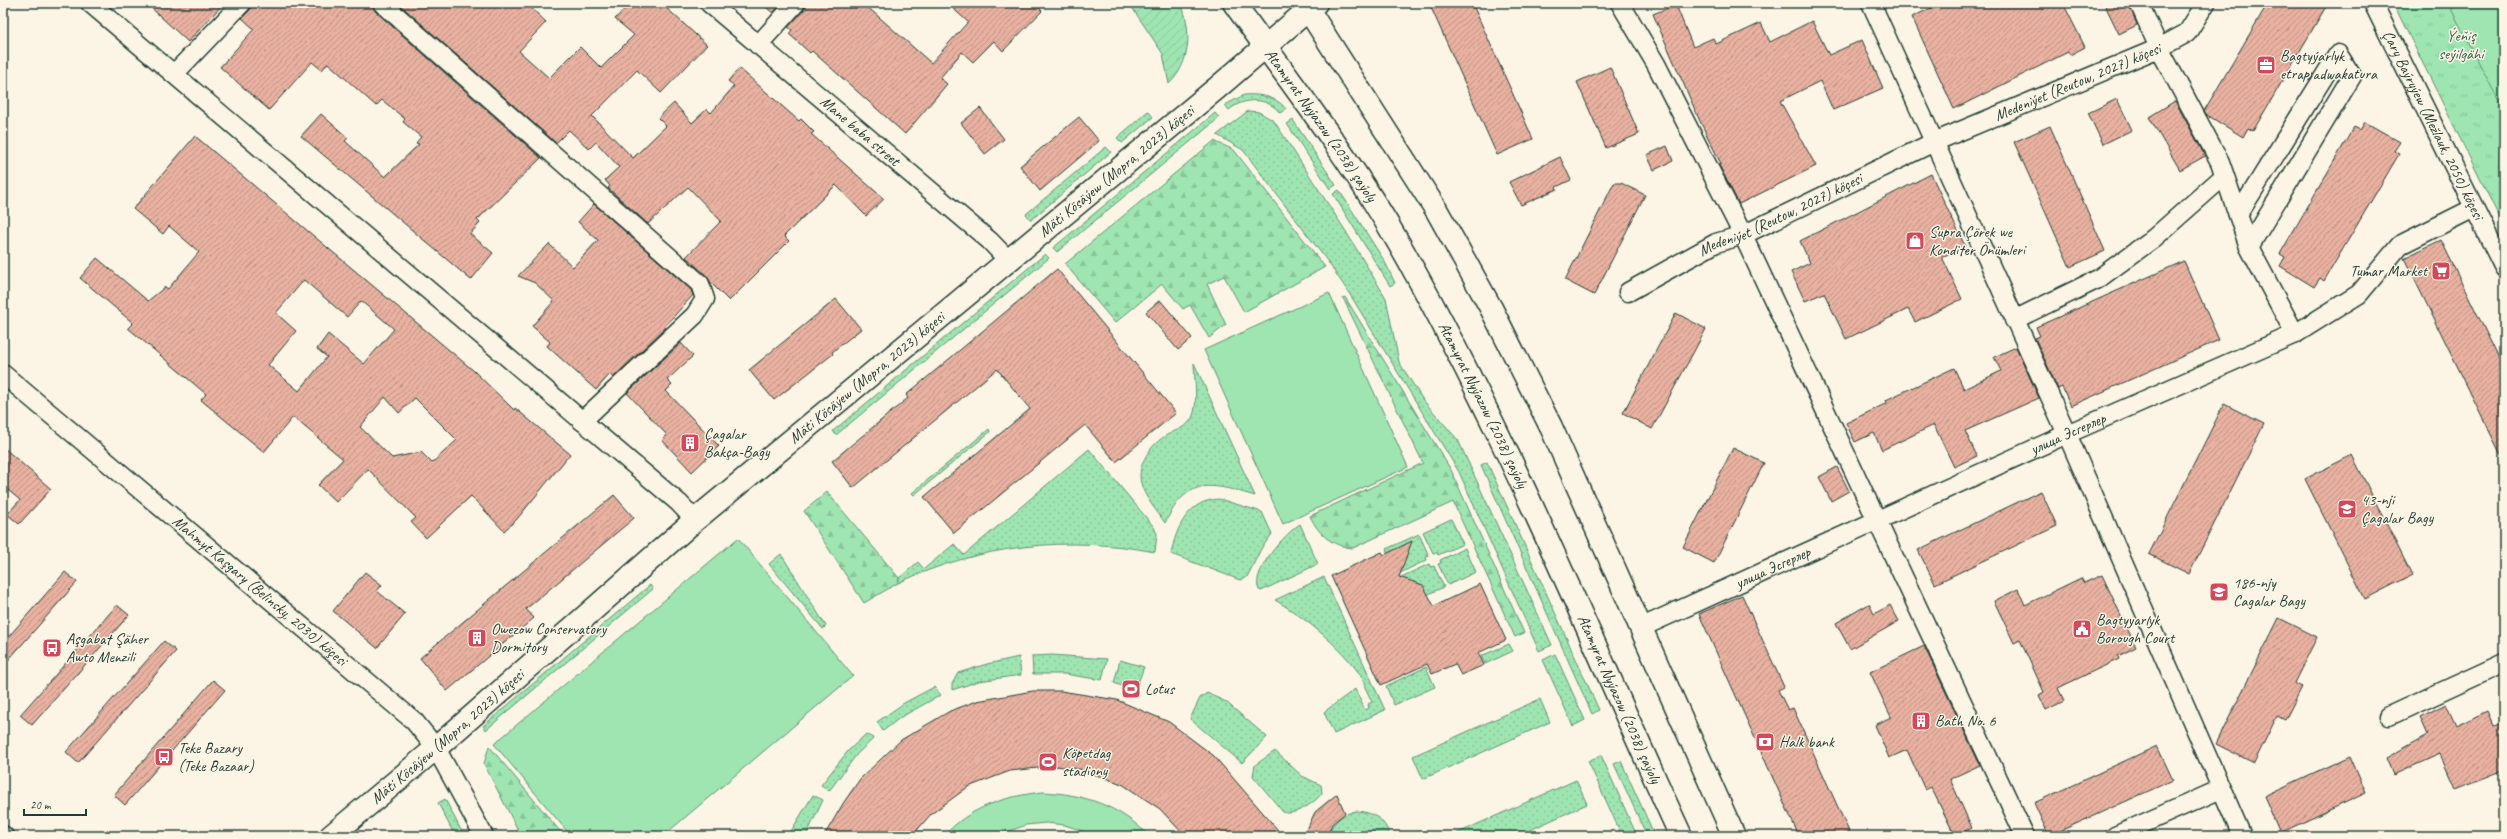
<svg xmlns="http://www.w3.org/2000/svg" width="2507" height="839" viewBox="0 0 2507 839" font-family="Caveat,sans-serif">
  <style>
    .grass { fill: url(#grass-dots); stroke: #5e9173 }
    .forest { fill: url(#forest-firs); stroke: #5e9173 }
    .park { fill: url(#park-tufts); stroke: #5e9173 }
    .garden { fill: url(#garden-furrows); stroke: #5e9173 }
    .pitch { fill: #9ee5b2; stroke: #5e9173 }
    .building { fill: url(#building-hatch); stroke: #1f3d34; fill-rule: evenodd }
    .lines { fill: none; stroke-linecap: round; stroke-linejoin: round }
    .street-casing { stroke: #1f3d34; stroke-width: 21 }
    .secondary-casing { stroke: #1f3d34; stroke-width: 25 }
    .primary-casing { stroke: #1f3d34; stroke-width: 25 }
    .street { stroke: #fcf5e5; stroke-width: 18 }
    .secondary { stroke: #fcf5e5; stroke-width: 22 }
    .primary { stroke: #fcf5e5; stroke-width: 22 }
    .labels { text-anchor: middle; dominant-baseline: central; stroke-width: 3; stroke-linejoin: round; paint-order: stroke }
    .park-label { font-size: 16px; fill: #385f4d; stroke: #fcf5e5 }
    .poi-label { font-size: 16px; fill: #1f3d34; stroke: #fcf5e5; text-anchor: start }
    .street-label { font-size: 16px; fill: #1f3d34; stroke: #fcf5e5 }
  </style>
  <defs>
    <pattern id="grass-dots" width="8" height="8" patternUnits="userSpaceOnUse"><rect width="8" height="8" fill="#9ee5b2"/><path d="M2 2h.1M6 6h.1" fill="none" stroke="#88c59a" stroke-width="1.8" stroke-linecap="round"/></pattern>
    <pattern id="forest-firs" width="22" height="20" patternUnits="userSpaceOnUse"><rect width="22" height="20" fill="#9ee5b2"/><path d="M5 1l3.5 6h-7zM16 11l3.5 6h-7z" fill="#88c59a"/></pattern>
    <pattern id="park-tufts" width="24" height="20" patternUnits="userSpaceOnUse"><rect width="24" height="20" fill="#9ee5b2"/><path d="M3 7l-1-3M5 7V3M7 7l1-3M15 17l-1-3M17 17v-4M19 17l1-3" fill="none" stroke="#88c59a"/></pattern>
    <pattern id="garden-furrows" width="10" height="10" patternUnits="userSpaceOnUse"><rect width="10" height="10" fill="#9ee5b2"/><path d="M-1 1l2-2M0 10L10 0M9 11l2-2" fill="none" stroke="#88c59a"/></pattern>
    <pattern id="building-hatch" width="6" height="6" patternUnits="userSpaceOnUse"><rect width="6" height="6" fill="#e9b1a0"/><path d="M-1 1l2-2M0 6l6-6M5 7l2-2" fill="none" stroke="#bc9183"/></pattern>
  </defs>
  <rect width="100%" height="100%" fill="#fcf5e5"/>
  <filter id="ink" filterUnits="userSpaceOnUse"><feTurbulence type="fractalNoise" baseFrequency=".025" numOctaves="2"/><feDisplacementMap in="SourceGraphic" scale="8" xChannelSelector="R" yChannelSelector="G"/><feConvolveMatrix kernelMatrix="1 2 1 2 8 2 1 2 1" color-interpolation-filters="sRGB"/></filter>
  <g filter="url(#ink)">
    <g class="grass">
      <path d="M1244,95C1259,94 1276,96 1286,109L1280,113C1268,97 1244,97 1229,110L1225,105Z"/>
      <path d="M1148,111L1153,117L1122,143L1117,138Z"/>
      <path d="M1248,111L1259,112L1274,121L1345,230L1386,298L1399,362L1423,400L1458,440L1552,645L1539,651L1459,472L1349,293L1328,262L1243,150L1217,135Z"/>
      <path d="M1215,113L1219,118L1057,252L1053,248Z"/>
      <path d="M1293,120L1336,185L1330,189L1287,124Z"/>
      <path d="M1106,147L1111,152L1031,220L1026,214Z"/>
      <path d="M1339,190L1385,262L1395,283L1390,286L1333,194Z"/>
      <path d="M1045,254L1049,258L836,435L833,431Z"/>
      <path d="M1194,363L1255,496C1211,483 1188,476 1165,523C1157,511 1144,497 1141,483C1136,465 1152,443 1167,435C1176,430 1187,427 1192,418C1199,403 1194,379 1194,363Z"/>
      <path d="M989,429L990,432L914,495L912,493Z"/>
      <path d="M1089,449L1154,527L1157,534L1155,552C1067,535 980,545 898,583L899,578L918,562L924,569L954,544L964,555Z"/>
      <path d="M1487,462L1599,710L1592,714L1481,465Z"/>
      <path d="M1219,499L1262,512L1272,534L1261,549L1247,577L1240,580L1171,554C1176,528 1188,500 1219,499Z"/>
      <path d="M1451,519L1463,544L1438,555L1437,552L1433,553L1423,532Z"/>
      <path d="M1300,524L1318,564L1261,591L1259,590C1250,571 1286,533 1300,524Z"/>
      <path d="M1419,534L1429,556L1426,557L1427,560L1398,574L1386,549Z"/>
      <path d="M1465,548L1476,572L1448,585L1438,564L1441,563L1440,560Z"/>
      <path d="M781,554L826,626L823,629L769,564Z"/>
      <path d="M1429,564L1431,567L1434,566L1444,587L1410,602L1399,578Z"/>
      <path d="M1324,577L1385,710L1334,734L1324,712L1355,689L1365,710L1369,708L1368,704L1372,702L1364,685L1366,684C1348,652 1306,618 1275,600Z"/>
      <path d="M650,585L653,589L486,730L483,726Z"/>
      <path d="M1509,644L1513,651L1485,664L1481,656Z"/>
      <path d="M1555,654L1585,720L1573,726L1543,660Z"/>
      <path d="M1052,655L1107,659L1102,680L1065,674H1033L1032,656Z"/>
      <path d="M1019,657L1021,675L979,681L952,690V684L958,673L987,664Z"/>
      <path d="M1120,660L1144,667L1135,691L1114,683Z"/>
      <path d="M1426,667L1435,687L1394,705L1386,686Z"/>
      <path d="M934,687L941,695L901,717L883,731L877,722L904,703Z"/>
      <path d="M1207,693L1226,702L1267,737L1242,763L1190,719L1200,698Z"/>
      <path d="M1540,699L1550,722L1423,779L1413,756Z"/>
      <path d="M866,734L874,738L857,754L829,791L821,785L848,751Z"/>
      <path d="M1275,751L1302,776L1321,785L1322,793C1316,802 1294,817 1283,812L1253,776L1255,765Z"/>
      <path d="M1601,755L1637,836H1622L1588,761Z"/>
      <path d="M1621,761L1655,836H1647L1614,764Z"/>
      <path d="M1576,780L1587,804L1517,836H1451Z"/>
      <path d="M813,795L823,800L806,836H788Z"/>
      <path d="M445,799L464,836H455L438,803Z"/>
      <path d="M1356,811C1374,812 1385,820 1390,836H1369L1360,831L1349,836H1328C1332,822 1342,814 1356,811Z"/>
    </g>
    <g class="forest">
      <path d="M1214,141L1234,150L1325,267L1244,312L1224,276L1207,284L1226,325L1209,338L1190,305L1183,309L1162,284L1115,323L1065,264Z"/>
      <path d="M1345,297L1451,470L1524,633L1515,637L1453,502L1353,548C1332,546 1319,535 1310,516L1423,463L1343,298Z"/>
      <path d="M827,492L899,578L898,583L864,603L804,511Z"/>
      <path d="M489,746L564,836H521L484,764Z"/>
    </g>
    <path class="park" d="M2393,3H2504V227Z"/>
    <path class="garden" d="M1129,3H1181C1192,30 1191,63 1169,84L1163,54Z"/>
    <g class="pitch">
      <path d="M2448,3H2504V111Z"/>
      <path d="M1329,293L1408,467L1283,524L1204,350Z"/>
      <path d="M738,538L853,676L663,836H571L494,744Z"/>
      <path d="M1043,792C1084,794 1120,806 1149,836H1097L1065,825L1046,823L1026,825L996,836H944C969,807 1006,796 1043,792Z"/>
    </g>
    <g class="building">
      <path d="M146,3H224L188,42Z"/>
      <path d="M252,3H372L375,11L541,158L477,220L480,223L470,234L493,253L471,280L301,136L321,114L348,138L345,141L385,177L419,144L416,143L421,137L403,122L405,119L382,100L376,106L328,63L322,70L312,62L269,110L220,67L254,29L242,18L250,10Z"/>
      <path d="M398,3H526L546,22L519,51L549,78L580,47L601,68L634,35L615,19L630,3H661L707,45L661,93L637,70L592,116L633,158L666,126L658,118L674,103L692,123L707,109L711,113L734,86L728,81L739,68L799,121L801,119L814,132L811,134L884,199L866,216L836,185L784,236L789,241L729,301L711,283L707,276L686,257L721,221L688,187L648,224L608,188L610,186L605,180L619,167L596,142L589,149L569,130L556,143Z"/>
      <path d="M761,3H782L773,13Z"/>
      <path d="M806,3H863L931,63L968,22L947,3H1035L1042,11L1003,51L994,41L973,62L962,52L940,78L947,84L905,134L812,51L810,53L789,34L792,30L788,27L804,10Z"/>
      <path d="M1429,3H1472L1533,139L1497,155Z"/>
      <path d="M1942,3H2063L2085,47L2070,55L2068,52L1954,109L1912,17Z"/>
      <path d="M2104,3H2129L2137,25L2119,34Z"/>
      <path d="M2268,3H2328L2253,131L2248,128L2243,137L2207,115L2204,111Z"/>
      <path d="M1676,5L1693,47L1713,38L1716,44L1761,23L1770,42L1812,21L1829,55L1862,40L1883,88L1833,110L1820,81L1780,101L1816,166L1739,204L1719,165L1721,164L1699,119L1653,14Z"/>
      <path d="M1610,67L1639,134L1606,148L1577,82Z"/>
      <path d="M2117,99L2132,130L2103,144L2088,113Z"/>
      <path d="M2175,101L2205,156L2180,170L2149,117Z"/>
      <path d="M980,108L1004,139L985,154L961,123Z"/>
      <path d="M1079,117L1099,141L1040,191L1020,166Z"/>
      <path d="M2365,122L2400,142L2394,151L2399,154L2324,281L2320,278L2314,287L2280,266L2285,257L2280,254L2354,127L2360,130Z"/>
      <path d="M2050,126L2105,251L2070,267L2014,142Z"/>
      <path d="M195,136L474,371L514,410L515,408L570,454L517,519L504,531L471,496L426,538L411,522L416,518L368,469L336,502L318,485L343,459L293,417L264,452L201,400L206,394L128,328L133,323L80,278L97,258L148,301L165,287L168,289L199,252L169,226L163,234L133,209ZM304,280L347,317L361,301L394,329L364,364L328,334L317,349L327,357L299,391L268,365L296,331L276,313ZM385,397L399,413L415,398L457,440L432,463L421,452L392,458L360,427Z"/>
      <path d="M1667,146L1673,161L1654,170L1647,155Z"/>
      <path d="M1560,157L1571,180L1556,187L1557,189L1521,205L1509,182Z"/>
      <path d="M1931,174L1965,246L1942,257L1962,299L1915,322L1908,309L1846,339L1824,293L1805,301L1791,272L1810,263L1800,241Z"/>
      <path d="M1614,183H1621L1645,195L1594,295L1565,280Z"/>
      <path d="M594,204L691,290L693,295L665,326L666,327L613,378L610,374L596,390L547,346L550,342L532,326L554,301L535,283L518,276L549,244L573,267L598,240L578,222Z"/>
      <path d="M2441,240L2504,369V461L2404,258Z"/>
      <path d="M2184,261L2219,340L2071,406L2062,387L2058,389L2035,338L2040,336L2036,327Z"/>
      <path d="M1057,269L1176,413L1116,462L1085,425L954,533L924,497L1030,409L997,369L853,488L832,461L908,398L906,395Z"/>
      <path d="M836,299L861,329L832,352L833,354L774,400L749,370Z"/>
      <path d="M1160,300L1192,338L1178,350L1146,312Z"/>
      <path d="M1676,313L1706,329L1652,429L1623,413Z"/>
      <path d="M681,343L693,356L667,380L672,385L666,391L719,446L692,472L662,440L667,435L627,393Z"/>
      <path d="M2016,347L2039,398L1965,431L1977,456L1954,467L1934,425L1882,450L1874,433L1855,442L1846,423L1887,403L1886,400L1954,368L1964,389L2001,371L1994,357Z"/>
      <path d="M2224,404L2264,424L2189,574L2149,554Z"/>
      <path d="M3,447L51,489L19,524L7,514L20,500L3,486Z"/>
      <path d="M1733,448L1764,463L1714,563L1683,547Z"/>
      <path d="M2352,455L2412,575L2365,599L2305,479Z"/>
      <path d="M1837,467L1849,491L1831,501L1819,477Z"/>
      <path d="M2041,491L2057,526L1935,584L1918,550Z"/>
      <path d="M614,495L634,518L526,609L534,618L447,691L420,658Z"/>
      <path d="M1412,541L1399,577L1423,585L1434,606L1480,584L1506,640L1478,653L1484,665L1461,675L1455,664L1432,674L1427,664L1381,685L1331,576L1382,552L1384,555Z"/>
      <path d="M65,572L77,582L3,666V643Z"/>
      <path d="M365,572L382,585L377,591L405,614L377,648L333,611Z"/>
      <path d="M2102,575L2136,647L2118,656L2119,659L2058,688L2064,701L2046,710L2039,695L2044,692L2020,640L2014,643L1994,601L2018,589L2025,605L2081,578L2084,583Z"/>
      <path d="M1742,595L1784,687L1778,690L1788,710L1793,708L1851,836H1799L1699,614Z"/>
      <path d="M1869,604L1874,614L1890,605L1899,621L1850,649L1836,623Z"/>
      <path d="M117,605L129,615L32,725L20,715Z"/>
      <path d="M2279,618L2317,637L2294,683L2302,687L2285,720L2277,716L2254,763L2216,744Z"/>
      <path d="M164,641L176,651L78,763L66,752Z"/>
      <path d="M1924,646L1980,765L1950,779L1972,828L1955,836L1931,787L1925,790L1907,750L1889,758L1875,725L1891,717L1870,672Z"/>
      <path d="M213,680L225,690L125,805L114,795Z"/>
      <path d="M1033,691H1061L1117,700L1169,722L1214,756L1283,836H1185L1160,809L1122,784L1079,769L1056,766L1010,771L968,787L931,814L912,836H824L844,802L860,779L901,740L950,711L977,701Z"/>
      <path d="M2446,704L2456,726L2487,711L2494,727L2504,722V770L2456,789L2440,754L2393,775L2386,758L2428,735L2420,717Z"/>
      <path d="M2157,746L2173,780L2049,836L2034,803Z"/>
      <path d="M2350,756L2366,793L2280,833L2264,796Z"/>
      <path d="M1337,794L1345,813L1332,824L1327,836H1304L1315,812Z"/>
    </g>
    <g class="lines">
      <g class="street-casing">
        <g id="street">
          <path d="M90,3L679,503L695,520"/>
          <path d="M382,3L700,284L705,299L695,315L582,421"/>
          <path id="s1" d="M709,3L990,241L1009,261"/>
          <path d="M1620,3L1656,64L1743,235L2025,836"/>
          <path d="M1871,3L2067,434L2242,836"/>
          <path d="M2139,3L2159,48L2220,162L2249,247L2295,334"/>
          <path id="s2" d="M2373,3L2504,268"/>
          <path d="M758,45L796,3"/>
          <path d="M174,74L242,3"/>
          <path d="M2238,215L2338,54L2352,76L2249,247"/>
          <path id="s3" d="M1628,292L1716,243L1743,235L1934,142L2159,48L2187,33L2206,3"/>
          <path d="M2014,320L2098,279L2154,238L2224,176"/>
          <path id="s4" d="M3,374L414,721L436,748L484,836"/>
          <path id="s5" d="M1640,628L2067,434L2295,334L2359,294L2400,245L2474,208"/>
          <path d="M2389,716L2504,663"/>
          <path d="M3,835L4,836"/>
          <path d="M2115,836L2221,789"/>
        </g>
      </g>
      <g class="secondary-casing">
        <g id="secondary">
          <path id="s6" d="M331,836L436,748L695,520L1217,88L1316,3"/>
        </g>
      </g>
      <g class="primary-casing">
        <g id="primary">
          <path id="s7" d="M1234,3C1290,82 1350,158 1398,242C1507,433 1589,637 1681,836"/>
          <path d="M1304,3L1437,211L1491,308L1551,427L1734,836"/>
        </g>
      </g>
      <use href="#street" class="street"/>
      <use href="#secondary" class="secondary"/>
      <use href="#primary" class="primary"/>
    </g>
  </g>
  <defs>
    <g id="office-square" transform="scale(1)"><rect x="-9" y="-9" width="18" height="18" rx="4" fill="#d1495b" stroke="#fcf5e5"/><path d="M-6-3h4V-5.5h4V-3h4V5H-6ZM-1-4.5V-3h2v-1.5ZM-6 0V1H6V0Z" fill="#fff"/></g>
    <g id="shop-square" transform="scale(1)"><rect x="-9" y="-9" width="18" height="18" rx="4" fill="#d1495b" stroke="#fcf5e5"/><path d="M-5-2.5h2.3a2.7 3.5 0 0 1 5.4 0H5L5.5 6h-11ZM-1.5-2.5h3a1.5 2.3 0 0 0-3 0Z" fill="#fff"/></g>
    <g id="supermarket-square" transform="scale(1)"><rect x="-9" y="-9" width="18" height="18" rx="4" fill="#d1495b" stroke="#fcf5e5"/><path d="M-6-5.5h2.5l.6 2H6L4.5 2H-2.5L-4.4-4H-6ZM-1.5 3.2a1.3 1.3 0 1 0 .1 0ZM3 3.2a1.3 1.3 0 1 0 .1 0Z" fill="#fff"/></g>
    <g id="building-square" transform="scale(1)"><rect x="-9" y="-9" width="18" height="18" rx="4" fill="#d1495b" stroke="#fcf5e5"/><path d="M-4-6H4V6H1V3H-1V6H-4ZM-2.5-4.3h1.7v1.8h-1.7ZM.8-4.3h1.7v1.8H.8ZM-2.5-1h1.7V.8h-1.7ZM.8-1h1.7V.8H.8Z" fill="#fff"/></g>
    <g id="school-square" transform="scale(1)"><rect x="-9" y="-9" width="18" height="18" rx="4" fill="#d1495b" stroke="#fcf5e5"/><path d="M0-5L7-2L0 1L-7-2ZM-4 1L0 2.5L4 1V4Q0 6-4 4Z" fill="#fff"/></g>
    <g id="civic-square" transform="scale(1)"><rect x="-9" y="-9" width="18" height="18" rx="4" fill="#d1495b" stroke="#fcf5e5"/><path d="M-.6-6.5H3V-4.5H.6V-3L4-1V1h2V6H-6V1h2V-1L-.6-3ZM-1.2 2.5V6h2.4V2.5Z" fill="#fff"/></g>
    <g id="bus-square" transform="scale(1)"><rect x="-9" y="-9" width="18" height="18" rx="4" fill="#d1495b" stroke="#fcf5e5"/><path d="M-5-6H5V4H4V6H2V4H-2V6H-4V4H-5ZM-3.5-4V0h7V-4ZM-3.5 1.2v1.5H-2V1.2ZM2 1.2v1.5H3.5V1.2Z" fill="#fff"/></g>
    <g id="stadium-square" transform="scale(1)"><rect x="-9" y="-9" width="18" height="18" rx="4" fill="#d1495b" stroke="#fcf5e5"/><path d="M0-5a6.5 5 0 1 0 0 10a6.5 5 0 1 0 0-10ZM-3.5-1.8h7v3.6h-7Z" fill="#fff"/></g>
    <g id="bank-square" transform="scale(1)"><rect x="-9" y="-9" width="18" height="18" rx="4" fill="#d1495b" stroke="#fcf5e5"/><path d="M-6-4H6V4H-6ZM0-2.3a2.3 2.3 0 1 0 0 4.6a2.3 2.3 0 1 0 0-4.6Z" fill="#fff"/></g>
  </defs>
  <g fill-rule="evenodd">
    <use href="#office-square" x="2266" y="65"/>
    <use href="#shop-square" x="1915" y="241"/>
    <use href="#supermarket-square" x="2441" y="271"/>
    <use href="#building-square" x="690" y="443"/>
    <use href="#school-square" x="2347" y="509"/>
    <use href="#school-square" x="2219" y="592"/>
    <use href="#civic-square" x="2082" y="629"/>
    <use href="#building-square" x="477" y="638"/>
    <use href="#bus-square" x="52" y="648"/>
    <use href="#stadium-square" x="1131" y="689"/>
    <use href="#building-square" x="1921" y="721"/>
    <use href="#bank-square" x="1765" y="742"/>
    <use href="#bus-square" x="164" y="757"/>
    <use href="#stadium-square" x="1048" y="762"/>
  </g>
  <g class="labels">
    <g class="park-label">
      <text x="2461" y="36">Ýeňiş<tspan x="2461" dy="18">seýilgähi</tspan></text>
    </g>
    <g class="poi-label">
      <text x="2280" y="56">Bagtyýarlyk<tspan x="2280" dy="18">etrap adwakatura</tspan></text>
      <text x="1929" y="232">Supra Çörek we<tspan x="1929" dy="18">Konditer Önümleri</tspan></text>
      <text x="2427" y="271" text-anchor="end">Tumar Market</text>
      <text x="704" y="434">Çagalar<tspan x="704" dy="18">Bakça-Bagy</tspan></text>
      <text x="2361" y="500">43-nji<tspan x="2361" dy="18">Çagalar Bagy</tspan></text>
      <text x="2233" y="583">186-njy<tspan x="2233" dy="18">Cagalar Bagy</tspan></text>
      <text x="2096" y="620">Bagtyyarlyk<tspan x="2096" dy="18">Borough Court</tspan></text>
      <text x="491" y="629">Owezow Conservatory<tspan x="491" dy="18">Dormitory</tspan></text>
      <text x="66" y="639">Aşgabat Şäher<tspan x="66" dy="18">Awto Menzili</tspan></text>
      <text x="1145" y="689">Lotus</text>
      <text x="1935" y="721">Bath No. 6</text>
      <text x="1779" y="742">Halk bank</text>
      <text x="178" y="748">Teke Bazary<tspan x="178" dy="18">(Teke Bazaar)</tspan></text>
      <text x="1062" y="753">Köpetdag<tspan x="1062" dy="18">stadiony</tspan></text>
    </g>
    <g class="street-label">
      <text stroke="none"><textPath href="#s3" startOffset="497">Medeniýet (Reutow, 2027) köçesi</textPath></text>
      <text stroke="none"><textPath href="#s2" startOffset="136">Çary Baýryýew (Mežlauk, 2050) köçesi</textPath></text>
      <text stroke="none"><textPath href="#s7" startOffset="150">Atamyrat Nyýazow (2038) şaýoly</textPath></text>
      <text stroke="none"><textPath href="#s1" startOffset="198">Mane baba street</textPath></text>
      <text stroke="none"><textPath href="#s6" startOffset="1029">Mäti Kösäýew (Mopra, 2023) köçesi</textPath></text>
      <text stroke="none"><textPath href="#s3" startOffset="171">Medeniýet (Reutow, 2027) köçesi</textPath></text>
      <text stroke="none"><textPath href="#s6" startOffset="705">Mäti Kösäýew (Mopra, 2023) köçesi</textPath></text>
      <text stroke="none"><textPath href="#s7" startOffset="474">Atamyrat Nyýazow (2038) şaýoly</textPath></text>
      <text stroke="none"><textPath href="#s5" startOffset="470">улица Эсгерлер</textPath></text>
      <text stroke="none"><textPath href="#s5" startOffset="146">улица Эсгерлер</textPath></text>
      <text stroke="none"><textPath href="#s4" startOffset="336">Mahmyt Kaşgary (Belinsky, 2030) köçesi</textPath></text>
      <text stroke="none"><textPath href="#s7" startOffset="798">Atamyrat Nyýazow (2038) şaýoly</textPath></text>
      <text stroke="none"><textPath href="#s6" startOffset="153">Mäti Kösäýew (Mopra, 2023) köçesi</textPath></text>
    </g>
  </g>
  <rect width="2507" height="839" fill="none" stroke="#fcf5e5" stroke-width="16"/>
  <rect x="8" y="8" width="2491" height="823" fill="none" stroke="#1f3d34" stroke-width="1.5" filter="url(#ink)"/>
  <path d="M24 809v6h62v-6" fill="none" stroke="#1f3d34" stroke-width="2"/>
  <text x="30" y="809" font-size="12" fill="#1f3d34" stroke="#fcf5e5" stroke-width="3" paint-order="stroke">20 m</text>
</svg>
